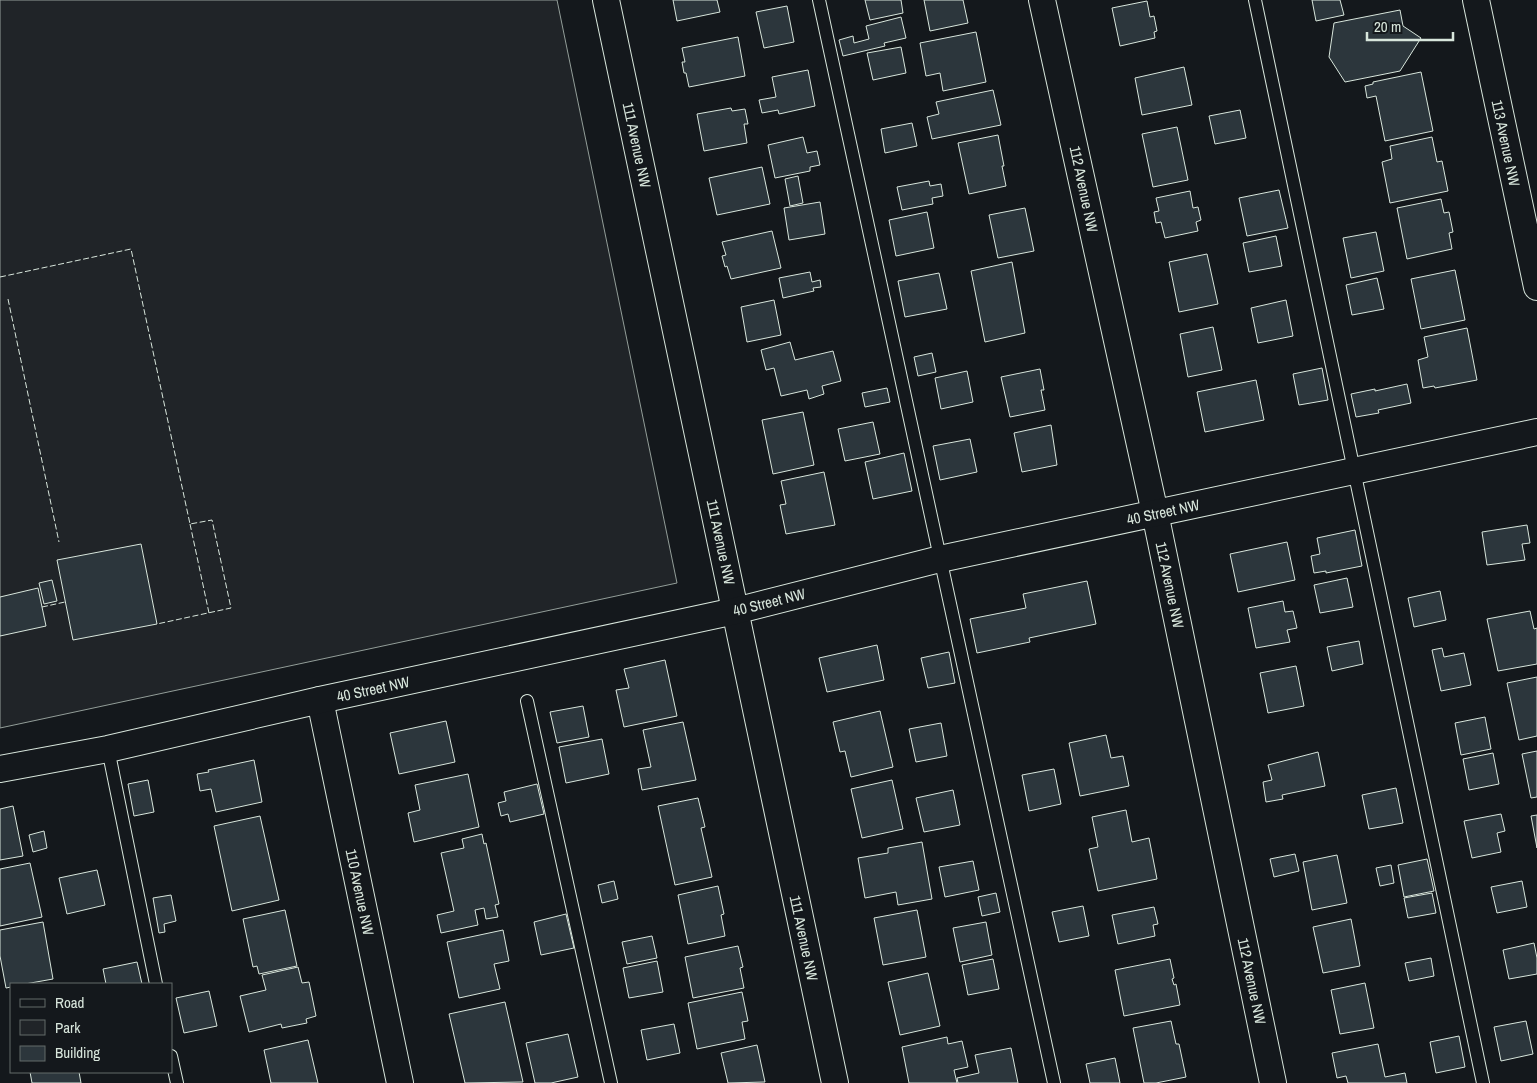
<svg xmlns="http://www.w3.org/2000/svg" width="1537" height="1083" viewBox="0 0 1537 1083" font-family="'Archivo Narrow',sans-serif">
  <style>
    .green { fill: #202428; stroke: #939e99 }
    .building { fill: #2c363c; stroke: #d8e6dc }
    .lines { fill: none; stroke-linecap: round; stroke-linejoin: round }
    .lane-casing { stroke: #d8e6dc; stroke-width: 14 }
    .street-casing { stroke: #d8e6dc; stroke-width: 28 }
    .lane { stroke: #14181c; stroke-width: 12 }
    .street { stroke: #14181c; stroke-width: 26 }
    .fence { stroke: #d8e6dc; stroke-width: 1; stroke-dasharray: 6 2.5; stroke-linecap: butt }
    .labels { text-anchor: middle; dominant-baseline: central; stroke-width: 4; stroke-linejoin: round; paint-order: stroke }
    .street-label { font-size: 15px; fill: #d8e6dc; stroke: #14181c }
  </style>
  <rect width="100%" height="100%" fill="#14181c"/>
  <path class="green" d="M0,0H557L677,583L0,728Z"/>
  <g class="building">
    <path d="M673,0H717L720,12L677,21Z"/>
    <path d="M865,0H901L903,13L870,20Z"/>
    <path d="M924,0H963L968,23L930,31Z"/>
    <path d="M1312,0H1340L1344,15L1316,21Z"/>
    <path d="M1147,1L1150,17L1154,16L1157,31L1154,32L1155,38L1120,46L1112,8Z"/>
    <path d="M787,6L794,42L764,48L756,12Z"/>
    <path d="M1400,10L1403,26L1421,38L1400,71L1345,82L1329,57L1334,23Z"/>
    <path d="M901,17L906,38L884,43L885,46L843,56L839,40L853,36L854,43L869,39L866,26Z"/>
    <path d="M976,32L986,82L943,91L940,73L926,76L920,43Z"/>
    <path d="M738,37L745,76L689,87L686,73H684L682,62H685L682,48Z"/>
    <path d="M901,47L906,73L873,80L867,53Z"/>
    <path d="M1184,67L1192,105L1142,115L1135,78Z"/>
    <path d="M808,70L815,106L779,114L778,110L762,113L759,100L776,97L772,77Z"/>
    <path d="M1421,72L1433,131L1385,141L1376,96L1367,98L1365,86L1373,84V82Z"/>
    <path d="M993,90L1001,125L932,139L927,117L939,114L936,102Z"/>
    <path d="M731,108L732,111L745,109L748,124H744L747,143L704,151L697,114Z"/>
    <path d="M1240,110L1246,138L1215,144L1209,116Z"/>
    <path d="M912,123L917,146L885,153L881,129Z"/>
    <path d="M1177,127L1188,180L1153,187L1142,134Z"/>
    <path d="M998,135L1004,166H1002L1006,186L969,194L958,143Z"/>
    <path d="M803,137L807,153L817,151L820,165L810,167V171L775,178L768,145Z"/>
    <path d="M1432,137L1437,162L1442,161L1448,191L1390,203L1382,162L1392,159L1390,146Z"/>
    <path d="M762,167L770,204L717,215L709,178Z"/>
    <path d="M798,176L803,203L790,206L785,179Z"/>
    <path d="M929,181L930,186L941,184L943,196L932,198L933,204L902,210L897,187Z"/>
    <path d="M1279,190L1288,228L1247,236L1239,198Z"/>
    <path d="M1190,191L1193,208L1198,207L1201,220L1196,222L1198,231L1165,238L1161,222L1156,223L1154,212L1159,211L1156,198Z"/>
    <path d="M1441,199L1444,213L1449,212L1453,232L1449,233L1452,249L1407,259L1397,208Z"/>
    <path d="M820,202L825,234L789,240L784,208Z"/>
    <path d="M1025,208L1034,251L998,258L989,215Z"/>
    <path d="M927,212L934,248L896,256L889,220Z"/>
    <path d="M772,231L781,268L731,279L727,266L725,267L722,256L726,255L722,242Z"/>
    <path d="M1376,232L1384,271L1351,278L1343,238Z"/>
    <path d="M1276,236L1282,266L1249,272L1243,243Z"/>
    <path d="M1207,254L1218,304L1179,312L1169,262Z"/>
    <path d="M1012,262L1025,333L985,342L971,271Z"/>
    <path d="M1455,270L1465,320L1421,329L1411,279Z"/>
    <path d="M810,272L812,282L820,280L821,287L813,288L814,291L783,298L779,278Z"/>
    <path d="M939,273L947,309L905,317L898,281Z"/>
    <path d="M1377,278L1384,309L1352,315L1346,285Z"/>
    <path d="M774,300L781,335L747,342L741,307Z"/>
    <path d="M1286,300L1293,336L1258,343L1251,308Z"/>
    <path d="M1213,327L1222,370L1188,377L1180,334Z"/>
    <path d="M1467,328L1477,380L1435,388L1434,386L1423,388L1418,360L1428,357L1424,337Z"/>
    <path d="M790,342L795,360L833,351L841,381L822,386L824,394L809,399L807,390L781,396L774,368L766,370L761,350Z"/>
    <path d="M932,353L936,372L918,376L914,357Z"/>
    <path d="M1322,368L1328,400L1299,405L1293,374Z"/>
    <path d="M1040,369L1044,390H1041L1045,410L1010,417L1001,377Z"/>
    <path d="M967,371L973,402L941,409L935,378Z"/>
    <path d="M1256,380L1264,420L1205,432L1197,392Z"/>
    <path d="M1407,384L1411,403L1378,410L1379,413L1356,417L1351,394L1375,389V391Z"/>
    <path d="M887,388L890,402L865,407L862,393Z"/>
    <path d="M803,412L814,465L773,474L762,420Z"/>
    <path d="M873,422L880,454L845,461L838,429Z"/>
    <path d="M1051,425L1057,465L1022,472L1014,433Z"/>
    <path d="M970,439L977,472L940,480L933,446Z"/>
    <path d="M904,453L912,491L873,499L865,462Z"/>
    <path d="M824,472L835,525L786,534L780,505L786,504L781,481Z"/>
    <path d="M1527,525L1530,543L1522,544L1525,560L1487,565L1482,532Z"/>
    <path d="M1355,530L1362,566L1326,573V571L1314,573L1311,556L1320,554L1317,538Z"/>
    <path d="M1287,542L1295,580L1238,592L1230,554Z"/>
    <path d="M141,544L157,624L73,640L57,560Z"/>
    <path d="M1347,578L1353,607L1320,613L1314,585Z"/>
    <path d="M52,580L57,601L44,604L39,583Z"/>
    <path d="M1087,581L1096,624L1029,638L1030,642L977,653L970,619L1026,608L1023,594Z"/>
    <path d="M38,588L46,626L0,636V597Z"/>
    <path d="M1440,591L1446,620L1414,627L1408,598Z"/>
    <path d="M1283,601L1285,612L1293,611L1297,628L1287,630L1290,642L1256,648L1248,608Z"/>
    <path d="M1530,611L1534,629L1537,628V664L1498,671L1487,619Z"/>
    <path d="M1359,641L1363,664L1332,671L1327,647Z"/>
    <path d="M877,645L884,680L827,692L819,658Z"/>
    <path d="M1442,648L1444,657L1464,653L1471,685L1441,691L1432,650Z"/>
    <path d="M949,652L955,683L928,688L921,658Z"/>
    <path d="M665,660L677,716L624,727L616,690L629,688L624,669Z"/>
    <path d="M1296,666L1304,706L1268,713L1260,673Z"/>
    <path d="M1537,677V736L1519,740L1507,683Z"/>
    <path d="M583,706L589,737L557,743L550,712Z"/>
    <path d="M880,711L893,767L851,777L845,751L840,752L833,722Z"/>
    <path d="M1485,717L1491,749L1461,755L1455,723Z"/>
    <path d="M446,721L455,762L399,774L390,733Z"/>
    <path d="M683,722L696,780L642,790L638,769L651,767L643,730Z"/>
    <path d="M941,723L947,756L916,762L909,729Z"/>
    <path d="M1106,735L1111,758L1123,756L1129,786L1080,796L1069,743Z"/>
    <path d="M602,739L609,774L566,783L559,747Z"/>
    <path d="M1537,751V797L1531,798L1522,754Z"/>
    <path d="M1318,752L1325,786L1282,795L1283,799L1266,802L1263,782L1272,780L1268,765Z"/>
    <path d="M1493,753L1499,784L1469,790L1463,759Z"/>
    <path d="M254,760L262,802L216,812L211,789L200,791L197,774L209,772L208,770Z"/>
    <path d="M1054,769L1061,804L1029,811L1022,775Z"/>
    <path d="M468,774L479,827L414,842L408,813L420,810L415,785Z"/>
    <path d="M148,780L154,812L134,816L128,784Z"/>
    <path d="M892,780L903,829L862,838L851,789Z"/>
    <path d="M537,784L544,814L510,822L508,814L501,816L498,803L506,801L504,792Z"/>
    <path d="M1396,788L1403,823L1369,829L1362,795Z"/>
    <path d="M953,790L960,825L924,832L916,798Z"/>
    <path d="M698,798L705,827L701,828L712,877L675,885L658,806Z"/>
    <path d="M13,806L23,856L0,860V809Z"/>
    <path d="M1126,810L1132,842L1149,838L1157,879L1098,891L1089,849L1098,847L1092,817Z"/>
    <path d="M1501,814L1505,831L1497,833L1501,852L1472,858L1464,821Z"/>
    <path d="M1537,815V848L1531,816Z"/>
    <path d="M260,816L279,900L232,911L214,826Z"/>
    <path d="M44,831L47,848L33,852L29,835Z"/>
    <path d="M482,834L484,844L486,843L499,904L495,905L498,917L486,919L484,908L475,910L478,925L441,933L437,915L454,911L441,853L464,848L462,839Z"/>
    <path d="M922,842L932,899L898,905L896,892L865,898L858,858L888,853V848Z"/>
    <path d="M1295,854L1299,871L1274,877L1270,859Z"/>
    <path d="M1337,855L1347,903L1312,910L1303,862Z"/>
    <path d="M1427,859L1434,891L1404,897L1398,865Z"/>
    <path d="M973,861L979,890L945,897L939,867Z"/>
    <path d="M30,863L42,917L0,926V869Z"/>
    <path d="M1391,865L1394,883L1380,886L1376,868Z"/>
    <path d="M97,870L105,905L67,914L59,878Z"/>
    <path d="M614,881L618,899L602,903L598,885Z"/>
    <path d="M1522,881L1527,907L1497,913L1491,887Z"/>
    <path d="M718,886L724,914L721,915L725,936L688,944L678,895Z"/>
    <path d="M996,893L1000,912L982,916L978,897Z"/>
    <path d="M1432,893L1436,913L1408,918L1404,898Z"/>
    <path d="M171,895L176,921L164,924L165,932L159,933L153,898Z"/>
    <path d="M1083,906L1089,936L1059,942L1052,912Z"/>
    <path d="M1154,907L1158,924L1153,925L1155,936L1118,944L1112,915Z"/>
    <path d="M285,910L297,966L259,974L257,966L253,967L243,919Z"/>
    <path d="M917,910L926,957L883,965L874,918Z"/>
    <path d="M566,914L574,948L541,955L534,922Z"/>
    <path d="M1351,919L1360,966L1323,973L1313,927Z"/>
    <path d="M43,922L53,979L25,984H11V987L6,988L0,956V930Z"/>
    <path d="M986,922L992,955L960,962L953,928Z"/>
    <path d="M503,930L509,961L494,964L500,989L459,998L447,942Z"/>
    <path d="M652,936L657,958L627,964L622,942Z"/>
    <path d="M1534,943L1537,958V974L1509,979L1503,950Z"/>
    <path d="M738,946L743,967L740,968L744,988L693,998L685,957Z"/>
    <path d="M1431,958L1434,976L1409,981L1405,963Z"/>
    <path d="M993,959L999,989L968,995L962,965Z"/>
    <path d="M1170,959L1174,978L1172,979L1174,985L1176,984L1180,1005L1124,1016L1115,970Z"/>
    <path d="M657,961L663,992L629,998L623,968Z"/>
    <path d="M137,962L142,984H106L103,969Z"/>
    <path d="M298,967L302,983L309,982L316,1016L306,1019L307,1023L282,1028L281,1024L249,1032L240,996L266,990L262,975Z"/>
    <path d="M928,973L940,1026L900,1035L888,982Z"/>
    <path d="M1365,983L1374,1028L1340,1034L1331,990Z"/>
    <path d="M209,991L217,1026L184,1033L176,998Z"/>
    <path d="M742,992L748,1021L742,1022L745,1039L697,1049L688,1003Z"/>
    <path d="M505,1002L523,1082L465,1083L449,1014Z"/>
    <path d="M1171,1021L1176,1044H1179L1186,1077L1156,1083H1144L1133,1028Z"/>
    <path d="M1526,1021L1533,1054L1501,1061L1494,1027Z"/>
    <path d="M674,1024L680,1053L647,1060L641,1030Z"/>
    <path d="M568,1034L578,1077L551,1083H535L526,1043Z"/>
    <path d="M1459,1036L1465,1067L1436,1073L1430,1042Z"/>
    <path d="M947,1037L948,1044L962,1041L968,1067L954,1070L957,1083H909L902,1047Z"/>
    <path d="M308,1040L318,1083H271L264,1050Z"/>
    <path d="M1378,1044L1385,1077L1405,1073L1407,1083H1348L1346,1076L1337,1078L1332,1053Z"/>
    <path d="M757,1045L765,1082L728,1083L721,1053Z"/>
    <path d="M1011,1048L1018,1083H958L957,1078L979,1073L975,1055Z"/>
    <path d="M1115,1058L1120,1083H1090L1086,1064Z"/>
    <path d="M30,1072H79L81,1083H32Z"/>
  </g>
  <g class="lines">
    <g class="lane-casing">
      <g id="lane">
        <path d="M819,0L1054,1083"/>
        <path d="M1255,0L1483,1083"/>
        <path d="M527,701L611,1083"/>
        <path d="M108,749L156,984"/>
        <path d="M171,1056L177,1083"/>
      </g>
    </g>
    <g class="street-casing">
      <g id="street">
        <path d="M606,0L835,1083"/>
        <path d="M1042,0L1155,513L1273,1083"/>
        <path d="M1476,0L1537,287"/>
        <path d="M320,700L400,1083"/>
        <path d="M0,769L108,749L320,700L735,611L940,559L1537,432"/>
      </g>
    </g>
    <use href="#lane" class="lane"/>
    <use href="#street" class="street"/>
    <g class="fence">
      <path d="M0,277L131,249L190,524L212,520L231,608L157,624"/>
      <path d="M8,299L59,542"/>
      <path d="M190,524L209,613"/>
      <path d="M42,607L65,602"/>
    </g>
  </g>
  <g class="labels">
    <g class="street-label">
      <text transform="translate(1506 143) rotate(78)">113 Avenue NW</text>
      <text transform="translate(637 145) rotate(78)">111 Avenue NW</text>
      <text transform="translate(1084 189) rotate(78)">112 Avenue NW</text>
      <text transform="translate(1163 512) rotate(-12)">40 Street NW</text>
      <text transform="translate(721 542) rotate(78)">111 Avenue NW</text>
      <text transform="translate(1170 585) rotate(78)">112 Avenue NW</text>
      <text transform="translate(769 602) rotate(-14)">40 Street NW</text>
      <text transform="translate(373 689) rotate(-12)">40 Street NW</text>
      <text transform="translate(360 892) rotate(78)">110 Avenue NW</text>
      <text transform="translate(804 938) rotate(78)">111 Avenue NW</text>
      <text transform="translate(1252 981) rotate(78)">112 Avenue NW</text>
    </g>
  </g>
  <rect x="10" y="983" width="162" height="90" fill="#14181c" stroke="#626a69"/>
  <rect x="20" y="999" width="25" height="8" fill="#14181c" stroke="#626a69"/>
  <text x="55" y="1008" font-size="15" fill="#d8e6dc">Road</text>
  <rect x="20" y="1020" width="25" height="15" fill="#202428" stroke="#626a69"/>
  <text x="55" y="1033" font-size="15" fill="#d8e6dc">Park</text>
  <rect x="20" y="1046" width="25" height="15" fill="#2c363c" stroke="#626a69"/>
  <text x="55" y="1058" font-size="15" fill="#d8e6dc">Building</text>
  <path d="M1367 32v8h86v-8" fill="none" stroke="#d8e6dc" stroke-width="2.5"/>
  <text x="1374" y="32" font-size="15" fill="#d8e6dc" stroke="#14181c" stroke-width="4" paint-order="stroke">20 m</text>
</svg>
